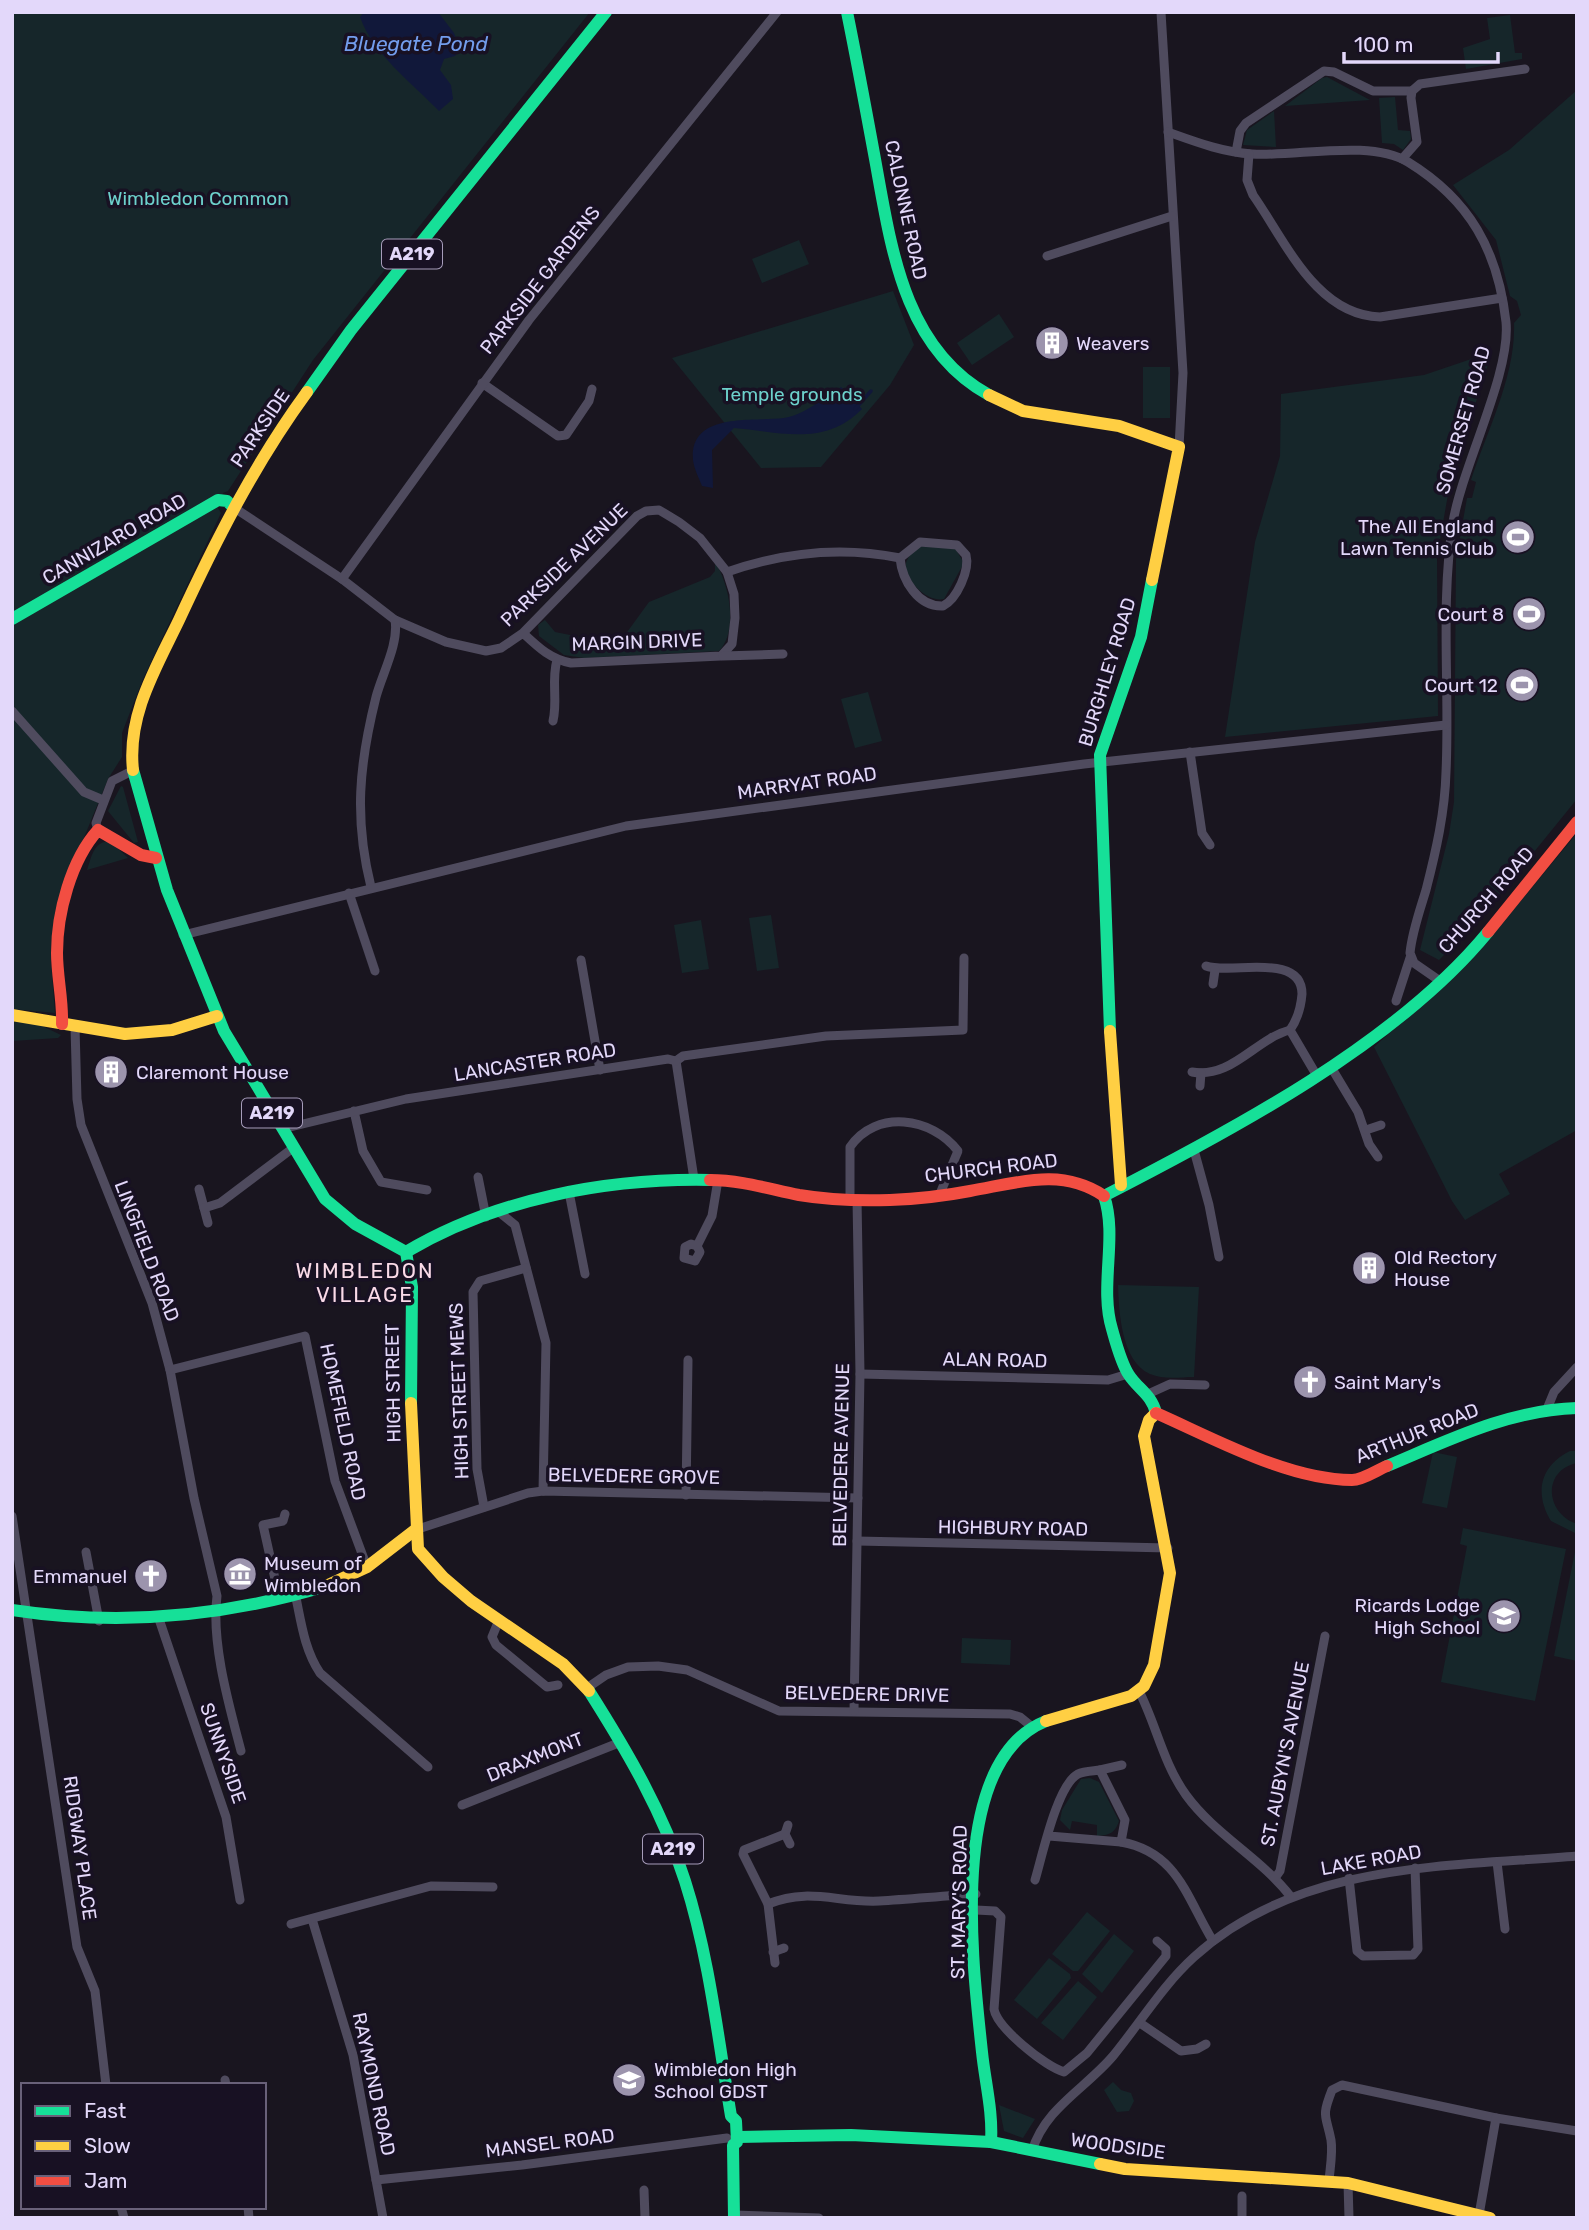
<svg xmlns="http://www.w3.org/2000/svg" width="1589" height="2230" viewBox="0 0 1589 2230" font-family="Rubik,sans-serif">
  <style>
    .green { fill: #16262a }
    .water { fill: #11183a }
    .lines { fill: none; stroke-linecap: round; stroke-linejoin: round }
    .stream { stroke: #11183a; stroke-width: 3.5 }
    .street { stroke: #4f4b5e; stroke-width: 9 }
    .fast { stroke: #16e098; stroke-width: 12 }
    .slow { stroke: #ffcf43; stroke-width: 12 }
    .jam { stroke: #f24e42; stroke-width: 12 }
    .labels { text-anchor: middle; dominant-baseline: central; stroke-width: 7; stroke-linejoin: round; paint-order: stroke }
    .shield { fill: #181123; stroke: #a69cba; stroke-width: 2 }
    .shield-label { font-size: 18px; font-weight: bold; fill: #e3d8fa }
    .park-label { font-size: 19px; fill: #6dd1cc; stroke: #181123 }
    .street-label { font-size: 19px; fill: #e3d8fa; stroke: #181123 }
    .poi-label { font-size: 19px; fill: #e3d8fa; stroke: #181123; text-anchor: start }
    .water-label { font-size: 21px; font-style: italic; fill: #739ded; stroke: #181123 }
    .neighbourhood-label { font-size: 21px; letter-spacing: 2px; fill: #fadae8; stroke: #181123 }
  </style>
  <rect width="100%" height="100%" fill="#19151f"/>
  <g class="green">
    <path d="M12,12H590L313,360L228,491L223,493L218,508L221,513L143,679L122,733V757L108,779L60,896L51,962L55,1013L12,1009Z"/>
    <path d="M1510,15L1515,53H1522V59L1466,69L1463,48L1490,39L1487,18Z"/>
    <path d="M1327,77L1370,100L1285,106L1322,78Z"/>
    <path d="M1577,90V799L1477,922L1439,960L1420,950L1449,834L1454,802L1456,560L1467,498H1472L1476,482L1471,480C1487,431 1516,375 1514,323L1521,315L1517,301L1510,296L1496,240L1453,185L1509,150Z"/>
    <path d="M1395,97L1398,130L1410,131L1411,139L1403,150L1394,144L1382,143L1379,98Z"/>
    <path d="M1274,111L1276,147L1243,145L1247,130Z"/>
    <path d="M799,240L809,264L762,283L752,259Z"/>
    <path d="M893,291L914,345L890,385L821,467L761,468L672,358Z"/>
    <path d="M999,314L1014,337L972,365L957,343Z"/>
    <path d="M1492,352L1450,483L1437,557L1438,716L1225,737L1255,542L1280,456L1281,394L1424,375Z"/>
    <rect x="1143" y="367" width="27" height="51"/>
    <path d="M922,545L955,548L964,563L944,599C928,603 903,580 906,563C908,555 915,550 922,545Z"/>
    <path d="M715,562C729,583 739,631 719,651L584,658L564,655L539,636L538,625L545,620L555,632L605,642L616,641L625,635L649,602L710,577L715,571Z"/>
    <path d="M868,692L882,741L855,748L841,699Z"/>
    <path d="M121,786L123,787L138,842L134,843L108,811Z"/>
    <path d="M1577,833V1130L1499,1174L1510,1194L1465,1220L1452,1201L1374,1047L1477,954Z"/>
    <path d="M110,841L128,858L87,870C92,856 93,842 110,841Z"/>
    <path d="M771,915L779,968L757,971L749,918Z"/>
    <path d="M701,920L709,969L682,973L674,925Z"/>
    <path d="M12,1021L34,1022L61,1035L58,1038L12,1041Z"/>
    <path d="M1118,1285L1199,1287L1194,1377C1180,1377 1164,1380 1150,1374C1121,1361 1119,1312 1118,1285Z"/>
    <path d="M1570,1451H1577V1463C1541,1471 1546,1514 1577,1524V1534L1551,1521C1534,1493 1540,1466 1570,1451Z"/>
    <path d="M1433,1452L1457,1457L1447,1508L1422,1503Z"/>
    <path d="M1463,1528L1566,1549L1535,1701L1441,1682L1467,1546L1460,1544Z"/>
    <path d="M1577,1542V1661L1554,1656Z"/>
    <path d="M962,1638L1011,1640L1010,1665L961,1663Z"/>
    <path d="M1090,1778L1099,1782L1119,1821C1115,1833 1110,1835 1097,1836V1825L1072,1821L1070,1830L1060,1820L1062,1810L1081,1779Z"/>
    <path d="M1087,1912L1110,1931L1078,1971H1073L1052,1954Z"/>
    <path d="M1114,1934L1134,1951L1102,1993L1082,1974Z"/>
    <path d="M1049,1958L1070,1974L1071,1978L1037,2019L1014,2000Z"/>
    <path d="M1078,1981L1097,1997L1063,2040L1041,2023Z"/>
    <path d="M1113,2082L1121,2090L1131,2093L1134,2101L1129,2111L1117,2112L1104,2090Z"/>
    <path d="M999,2105L1035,2119L1023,2138L1004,2131Z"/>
  </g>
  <g class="water">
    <path d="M364,12H438L454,33L460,49L455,56L444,59L440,70L451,85L453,99L439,111C412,83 373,54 360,17Z"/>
    <path d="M841,387L862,409C825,447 781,432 734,428L712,450L713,488L702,486C699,478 694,469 693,460C689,411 754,422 784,418C804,415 824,398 841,387Z"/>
  </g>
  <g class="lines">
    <path class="stream" d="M855,409L871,391"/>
    <g class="street">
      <path d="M1161,12L1183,373L1179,447"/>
      <path d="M1168,132C1196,142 1222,152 1252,154C1297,157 1369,139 1408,162C1470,200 1498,251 1506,322C1511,373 1463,464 1453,522C1440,604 1450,689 1446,772C1445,812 1436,851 1426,890C1420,910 1412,932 1410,953L1414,963L1440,981"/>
      <path d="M1236,152L1240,131L1246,123L1324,71L1334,72L1373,91H1412"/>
      <path d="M1249,154L1247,180L1253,195C1286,242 1316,315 1380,317L1502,298"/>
      <path d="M1402,159L1417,142L1411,98L1412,91L1420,84L1525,69"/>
      <path d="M1047,256L1172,216"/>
      <path d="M482,383L558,436L566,435L589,401L592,389"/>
      <path d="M233,507L342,579L395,620L446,642L486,651L501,648L523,633L637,516L646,511L659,510L679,522L700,538L727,572L734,594L735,618L732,644L721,656L571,663C550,659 538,647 523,633"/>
      <path d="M920,542L957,545L966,555C970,570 957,599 943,606C918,607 902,580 900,558Z"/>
      <path d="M727,572C784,552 841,546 900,558"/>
      <path d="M342,579L529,320L777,12"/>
      <path d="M723,656L783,654"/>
      <path d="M12,711L84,792L103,800"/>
      <path d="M553,721C558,700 551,681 557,660"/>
      <path d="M1190,752L1202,833L1210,845"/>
      <path d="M98,830L96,823L112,781L132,771"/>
      <path d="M371,887C354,818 359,765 376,697C382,674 399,644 395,620"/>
      <path d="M349,893L375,971"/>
      <path d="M183,935L626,826L1084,764L1446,725"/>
      <path d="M581,960L600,1070"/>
      <path d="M1206,966C1230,975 1302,951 1302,994C1301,1006 1297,1020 1290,1030L1317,1076"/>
      <path d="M1213,984L1215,970"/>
      <path d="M1396,1001L1410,958"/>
      <path d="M75,1027L77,1099L81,1125L152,1303L170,1370L194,1498L217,1596C211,1643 229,1705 241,1751"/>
      <path d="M676,1061L683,1056L826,1036L963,1030L964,958"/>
      <path d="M676,1061L694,1179"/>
      <path d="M1331,1067L1358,1112L1369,1144L1378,1157"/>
      <path d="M1192,1072C1232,1079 1255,1039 1290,1030"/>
      <path d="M1200,1086L1201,1073"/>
      <path d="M354,1111L363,1151L381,1182L427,1190"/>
      <path d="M282,1129L406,1099L668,1059L676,1061"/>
      <path d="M1366,1130L1381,1125"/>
      <path d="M1194,1150L1209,1205L1219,1257"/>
      <path d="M478,1177L486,1217"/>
      <path d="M199,1189L208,1223"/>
      <path d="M569,1192L585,1274"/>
      <path d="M850,1199V1147C876,1109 932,1117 958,1151L939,1196"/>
      <path d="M204,1208L220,1203L293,1148"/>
      <path d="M499,1212L515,1225L546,1343L543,1491"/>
      <path d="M697,1246L700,1252L695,1261L684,1258L685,1247L691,1244L697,1246L712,1216L718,1180"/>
      <path d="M170,1370L305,1336L335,1481L367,1567"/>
      <path d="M860,1374L1108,1380L1128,1374"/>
      <path d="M1148,1394L1170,1384L1205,1385"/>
      <path d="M1547,1409L1554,1392L1577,1367"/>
      <path d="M686,1495L688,1360"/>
      <path d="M484,1507L477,1469L473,1292L480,1281L526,1268"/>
      <path d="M12,1516L77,1947L95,1991L106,2085"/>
      <path d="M415,1530L528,1493L543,1491L858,1498"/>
      <path d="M857,1541L1168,1548"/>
      <path d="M86,1552L99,1621"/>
      <path d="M295,1593C301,1621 304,1649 320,1673L428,1767"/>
      <path d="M279,1597L263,1525L283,1521L285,1514"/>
      <path d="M159,1619L226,1817L240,1900"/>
      <path d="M499,1620L492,1637L496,1645L547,1687L558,1685"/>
      <path d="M587,1688L606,1675L628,1667L658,1666L687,1670L779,1711L1010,1714L1020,1717L1031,1726"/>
      <path d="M1139,1691C1156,1724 1163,1763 1186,1795C1215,1835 1261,1858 1291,1897"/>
      <path d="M854,1711L860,1374L857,1199"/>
      <path d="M1100,1770L1122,1765"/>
      <path d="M462,1805L621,1742"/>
      <path d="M788,1825L785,1834L790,1844"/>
      <path d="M1121,1842C1178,1852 1187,1899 1213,1941"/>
      <path d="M1497,1862L1505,1929"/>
      <path d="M1275,1878L1280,1871L1325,1636"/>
      <path d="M1349,1878L1357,1951L1363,1956L1413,1955L1418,1949L1415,1868"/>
      <path d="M1035,1880C1042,1857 1057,1785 1078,1774C1084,1771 1094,1771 1100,1770L1125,1820L1121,1842L1049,1836"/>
      <path d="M768,1904C810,1887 837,1903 879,1901C911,1899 944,1896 976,1894"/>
      <path d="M976,1910L995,1911L1001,1917L994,2009C997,2028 1045,2066 1064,2072L1087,2053L1166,1956V1949L1157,1941"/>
      <path d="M312,1919L353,2055L383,2218"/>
      <path d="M291,1924L431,1886L493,1887"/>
      <path d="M773,1952L784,1948"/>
      <path d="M775,1963L768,1904L743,1854L744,1850L785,1834"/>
      <path d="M1140,2023L1181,2051L1197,2049L1206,2044"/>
      <path d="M225,2080L226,2085"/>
      <path d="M1032,2151C1045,2108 1085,2089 1113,2056C1140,2023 1163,1985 1194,1957C1299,1862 1444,1867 1577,1856"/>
      <path d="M376,2180L522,2165L727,2138"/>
      <path d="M1329,2181C1330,2168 1333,2153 1331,2140C1326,2114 1321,2118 1332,2090L1342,2085L1496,2118"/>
      <path d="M1348,2183L1349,2218"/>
      <path d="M644,2190L645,2218"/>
      <path d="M121,2207L124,2218"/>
      <path d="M248,2207L249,2218"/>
      <path d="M734,2215L819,2218"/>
      <path d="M1479,2215L1496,2118L1577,2131"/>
      <path d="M1242,2218V2196"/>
    </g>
    <g class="fast">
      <path d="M847,12C857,61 866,110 875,159C891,246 903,348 989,395"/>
      <path d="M307,392L351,330L606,12"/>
      <path d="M12,619L218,500L227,501L233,507"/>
      <path d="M133,770L167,890L224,1031L325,1199L355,1224L406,1252L412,1287L411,1403"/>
      <path d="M1110,1031L1100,755L1141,637L1152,580"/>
      <path d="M1104,1196C1231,1131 1397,1043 1488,932"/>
      <path d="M1104,1196C1118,1237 1099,1286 1112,1329C1116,1343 1121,1363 1129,1375C1138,1389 1152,1395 1156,1413"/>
      <path d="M406,1252C495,1199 607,1178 710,1180"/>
      <path d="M1387,1466C1449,1440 1509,1410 1577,1408"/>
      <path d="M12,1610C117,1626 224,1617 326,1586"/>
      <path d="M589,1691C627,1751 663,1812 685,1881C709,1956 718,2038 731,2116L736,2121L737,2142L733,2145L734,2218"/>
      <path d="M738,2137L851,2135L991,2142L1100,2164"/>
      <path d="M991,2142C993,2111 985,2082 982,2052C973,1966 946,1761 1046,1721"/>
    </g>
    <g class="slow">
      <path d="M989,395L1023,411L1119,426L1179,447L1152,580"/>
      <path d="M133,770C127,715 156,668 179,620C216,540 255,463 307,392"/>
      <path d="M12,1015L125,1034L172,1030L217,1016"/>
      <path d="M1110,1031L1121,1185"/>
      <path d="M411,1403L418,1549L443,1577L471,1601L563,1664L589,1691"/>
      <path d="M326,1586L367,1567L415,1530"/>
      <path d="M1046,1721L1131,1696L1144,1686L1154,1665L1170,1573L1144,1436L1149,1420L1156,1413"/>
      <path d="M1100,2164L1125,2169L1348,2183L1490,2218"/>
    </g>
    <g class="jam">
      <path d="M1488,932L1577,822"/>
      <path d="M62,1024C63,1000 57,977 57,953C57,913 71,860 98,830L141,855L156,858"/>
      <path d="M710,1180C741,1180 769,1189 799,1195C829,1200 860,1201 890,1200C917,1199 944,1196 970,1191C1017,1183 1061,1167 1104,1196"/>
      <path d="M1156,1413C1213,1438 1288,1480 1352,1480C1363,1480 1377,1470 1387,1466"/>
    </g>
  </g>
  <defs>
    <g id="building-disc" transform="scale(1.75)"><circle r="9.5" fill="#9c94ad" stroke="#181123"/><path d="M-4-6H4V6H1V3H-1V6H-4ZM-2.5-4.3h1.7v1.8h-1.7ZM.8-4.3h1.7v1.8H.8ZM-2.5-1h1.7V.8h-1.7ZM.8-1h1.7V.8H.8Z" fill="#fff"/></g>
    <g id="stadium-disc" transform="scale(1.75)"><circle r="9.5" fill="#9c94ad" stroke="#181123"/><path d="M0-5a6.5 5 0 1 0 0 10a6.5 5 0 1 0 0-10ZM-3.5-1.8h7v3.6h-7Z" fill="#fff"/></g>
    <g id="church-disc" transform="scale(1.75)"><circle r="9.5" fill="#9c94ad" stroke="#181123"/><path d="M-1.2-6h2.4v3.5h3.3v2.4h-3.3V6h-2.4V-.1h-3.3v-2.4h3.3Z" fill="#fff"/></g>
    <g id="museum-disc" transform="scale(1.75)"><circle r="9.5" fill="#9c94ad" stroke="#181123"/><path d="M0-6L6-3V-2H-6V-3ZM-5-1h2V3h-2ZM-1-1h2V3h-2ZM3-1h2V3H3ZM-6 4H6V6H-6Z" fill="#fff"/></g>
    <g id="school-disc" transform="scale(1.75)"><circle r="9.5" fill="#9c94ad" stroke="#181123"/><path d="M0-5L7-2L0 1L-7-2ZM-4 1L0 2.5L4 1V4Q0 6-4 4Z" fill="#fff"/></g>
  </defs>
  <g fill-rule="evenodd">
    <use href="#building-disc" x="1052" y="343"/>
    <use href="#stadium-disc" x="1518" y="537"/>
    <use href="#stadium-disc" x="1529" y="614"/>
    <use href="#stadium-disc" x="1522" y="685"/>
    <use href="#building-disc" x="111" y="1072"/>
    <use href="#building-disc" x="1369" y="1268"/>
    <use href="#church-disc" x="1310" y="1382"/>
    <use href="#museum-disc" x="240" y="1574"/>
    <use href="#church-disc" x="151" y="1576"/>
    <use href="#school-disc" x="1504" y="1616"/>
    <use href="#school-disc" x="629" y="2080"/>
  </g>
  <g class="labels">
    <g class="shield">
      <rect x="382" y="239.5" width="60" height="29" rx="5"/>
      <rect x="242" y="1098.5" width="60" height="29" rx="5"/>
      <rect x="643" y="1834.5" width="60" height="29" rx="5"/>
    </g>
    <g class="shield-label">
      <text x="412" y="254">A219</text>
      <text x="272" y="1113">A219</text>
      <text x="673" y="1849">A219</text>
    </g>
    <g class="park-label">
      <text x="198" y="198">Wimbledon Common</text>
      <text x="792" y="394">Temple grounds</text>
    </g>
    <g class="street-label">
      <text transform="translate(906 210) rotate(78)">CALONNE ROAD</text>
      <text transform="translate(540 280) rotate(-52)">PARKSIDE GARDENS</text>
      <text transform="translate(1463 420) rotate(-74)">SOMERSET ROAD</text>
      <text transform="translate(260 428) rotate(-56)">PARKSIDE</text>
      <text transform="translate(114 539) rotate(-30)">CANNIZARO ROAD</text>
      <text transform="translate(564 565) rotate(-44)">PARKSIDE AVENUE</text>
      <text transform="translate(637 642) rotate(-2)">MARGIN DRIVE</text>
      <text transform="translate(1107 672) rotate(-73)">BURGHLEY ROAD</text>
      <text transform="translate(807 783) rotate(-8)">MARRYAT ROAD</text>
      <text transform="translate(1486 900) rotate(-49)">CHURCH ROAD</text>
      <text transform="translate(535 1062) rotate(-9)">LANCASTER ROAD</text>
      <text transform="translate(991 1168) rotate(-7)">CHURCH ROAD</text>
      <text transform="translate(147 1251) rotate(69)">LINGFIELD ROAD</text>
      <text transform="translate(995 1360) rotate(1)">ALAN ROAD</text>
      <text transform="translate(393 1383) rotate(-91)">HIGH STREET</text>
      <text transform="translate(459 1391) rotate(-92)">HIGH STREET MEWS</text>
      <text transform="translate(343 1422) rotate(78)">HOMEFIELD ROAD</text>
      <text transform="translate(1417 1433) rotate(-22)">ARTHUR ROAD</text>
      <text transform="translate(841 1455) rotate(-89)">BELVEDERE AVENUE</text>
      <text transform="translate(634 1476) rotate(1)">BELVEDERE GROVE</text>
      <text transform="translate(1013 1528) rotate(1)">HIGHBURY ROAD</text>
      <text transform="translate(867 1694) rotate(1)">BELVEDERE DRIVE</text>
      <text transform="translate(223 1753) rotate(71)">SUNNYSIDE</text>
      <text transform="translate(1285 1754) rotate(-79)">ST. AUBYN'S AVENUE</text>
      <text transform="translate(535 1757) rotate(-22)">DRAXMONT</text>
      <text transform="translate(80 1848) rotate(82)">RIDGWAY PLACE</text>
      <text transform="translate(1371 1860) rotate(-10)">LAKE ROAD</text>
      <text transform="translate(959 1902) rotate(-89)">ST. MARY'S ROAD</text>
      <text transform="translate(374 2084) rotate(78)">RAYMOND ROAD</text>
      <text transform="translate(550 2143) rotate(-7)">MANSEL ROAD</text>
      <text transform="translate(1118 2146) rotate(8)">WOODSIDE</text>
    </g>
    <g class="poi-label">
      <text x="1076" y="343">Weavers</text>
      <text x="1494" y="526" text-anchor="end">The All England<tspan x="1494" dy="22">Lawn Tennis Club</tspan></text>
      <text x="1504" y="614" text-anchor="end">Court 8</text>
      <text x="1498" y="685" text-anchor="end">Court 12</text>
      <text x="136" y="1072">Claremont House</text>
      <text x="1394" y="1257">Old Rectory<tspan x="1394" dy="22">House</tspan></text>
      <text x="1334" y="1382">Saint Mary's</text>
      <text x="264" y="1563">Museum of<tspan x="264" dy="22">Wimbledon</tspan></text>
      <text x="127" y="1576" text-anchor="end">Emmanuel</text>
      <text x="1480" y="1605" text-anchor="end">Ricards Lodge<tspan x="1480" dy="22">High School</tspan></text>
      <text x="654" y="2069">Wimbledon High<tspan x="654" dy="22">School GDST</tspan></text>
    </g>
    <g class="water-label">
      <text x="416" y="43">Bluegate Pond</text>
    </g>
    <g class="neighbourhood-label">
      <text x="365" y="1270">WIMBLEDON<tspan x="365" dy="24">VILLAGE</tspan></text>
    </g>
  </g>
  <rect width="1589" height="2230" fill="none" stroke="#e3d8fa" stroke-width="28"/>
  <rect x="21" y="2083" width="245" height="126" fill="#181123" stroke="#696179" stroke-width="2"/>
  <rect x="35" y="2106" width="35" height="10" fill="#16e098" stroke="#696179" stroke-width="2"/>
  <text x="84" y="2118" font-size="21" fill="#e3d8fa">Fast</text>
  <rect x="35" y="2141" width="35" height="10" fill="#ffcf43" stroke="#696179" stroke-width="2"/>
  <text x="84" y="2153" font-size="21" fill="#e3d8fa">Slow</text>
  <rect x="35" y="2176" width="35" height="10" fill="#f24e42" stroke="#696179" stroke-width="2"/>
  <text x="84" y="2188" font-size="21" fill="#e3d8fa">Jam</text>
  <path d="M1344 52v10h154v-10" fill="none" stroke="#e3d8fa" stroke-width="3.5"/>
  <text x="1354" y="52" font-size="21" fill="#e3d8fa" stroke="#181123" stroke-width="5" paint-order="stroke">100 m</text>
</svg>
